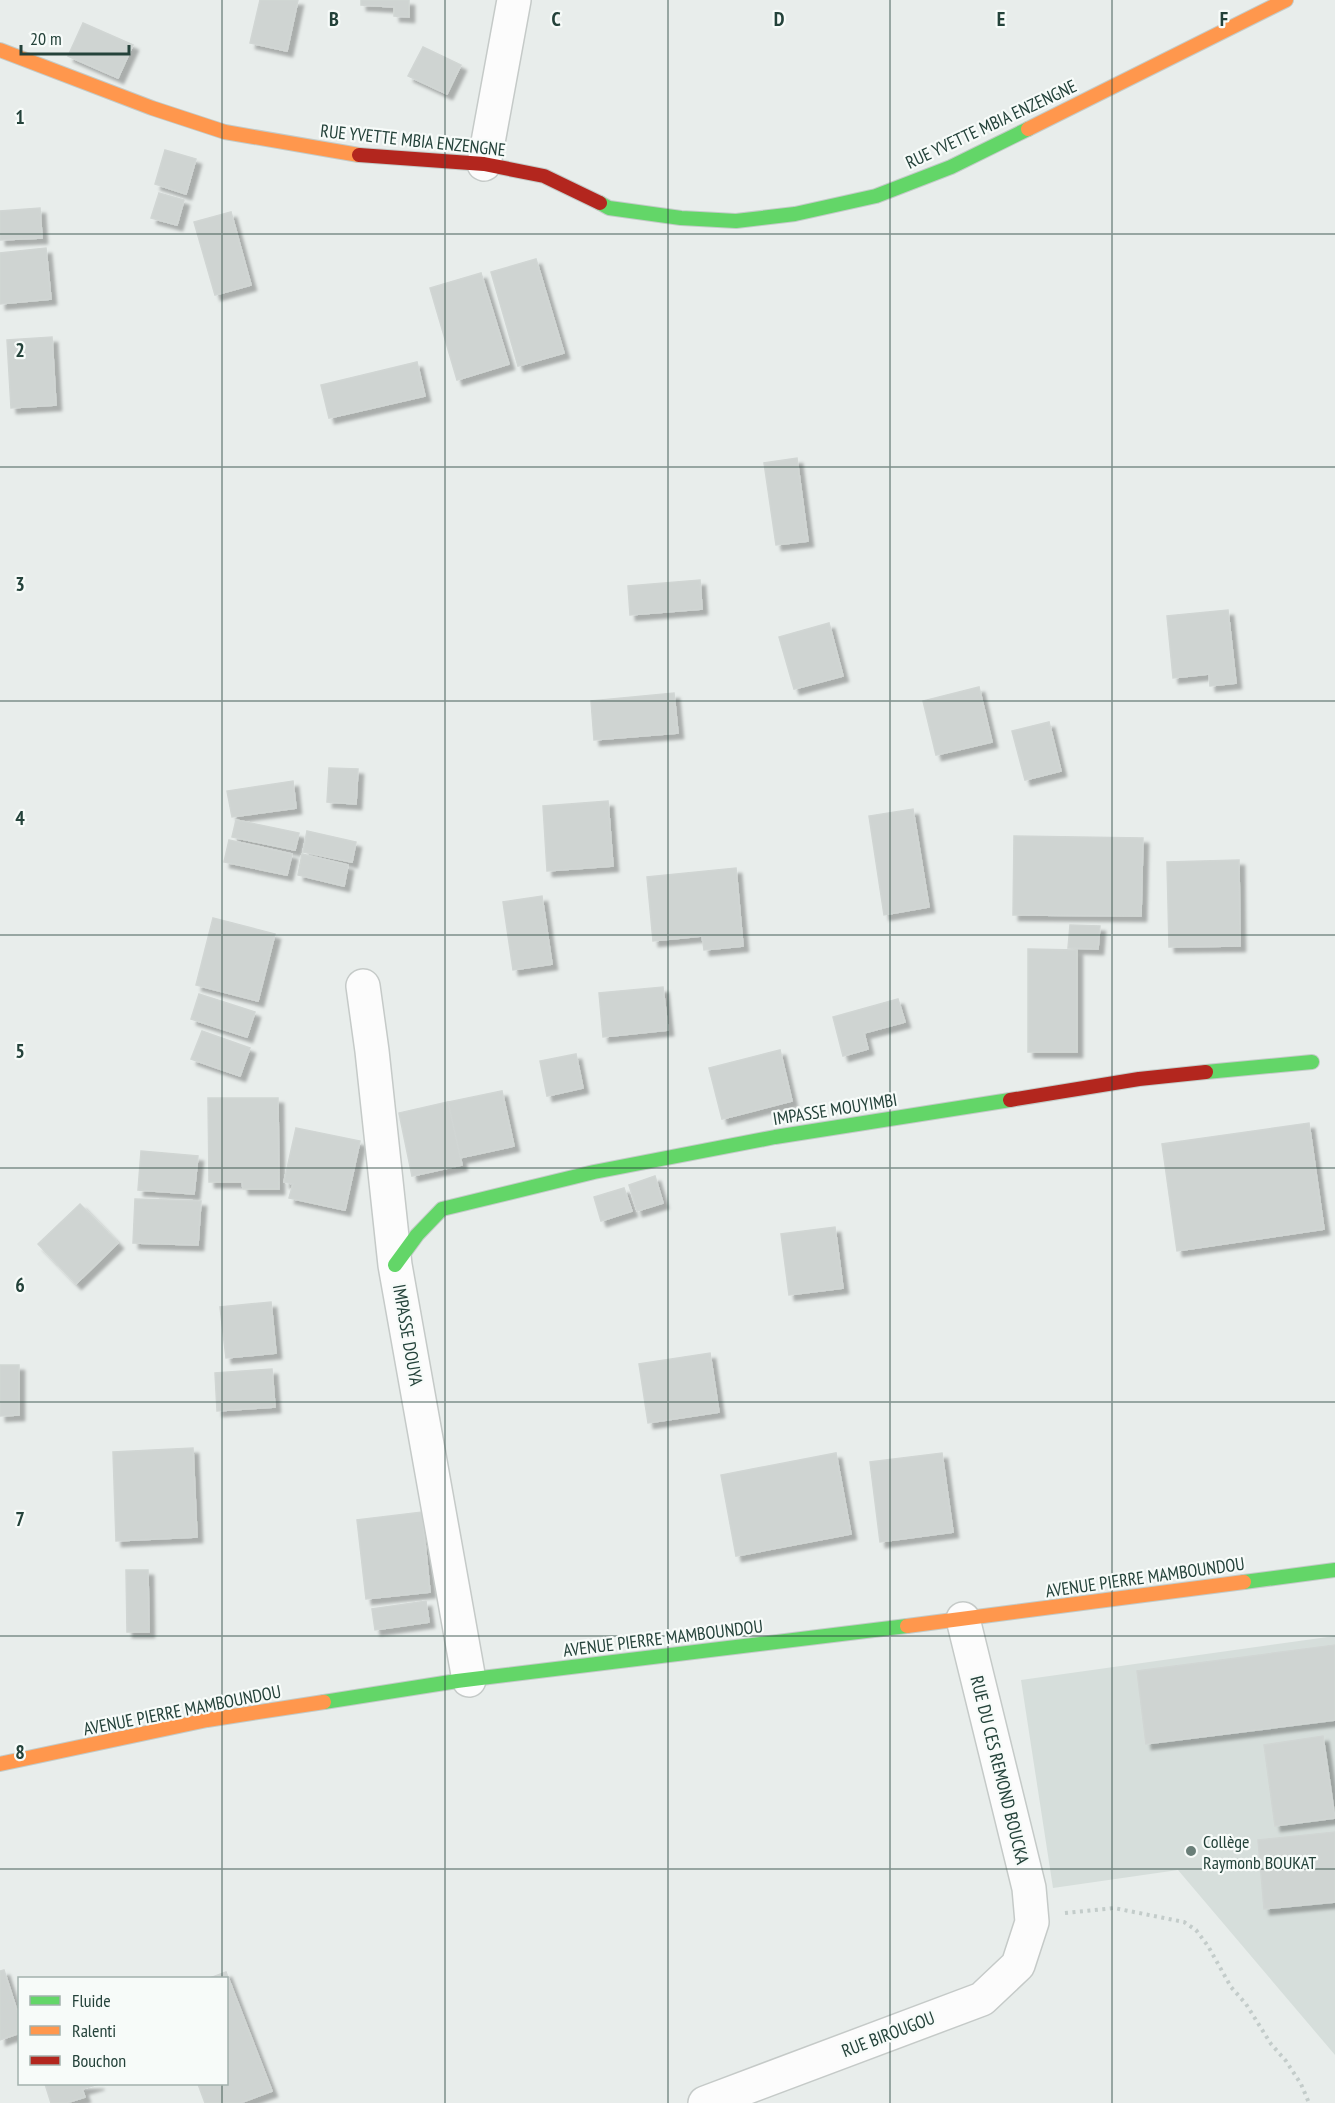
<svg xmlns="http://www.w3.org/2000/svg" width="1335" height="2103" viewBox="0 0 1335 2103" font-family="'PT Sans Narrow',sans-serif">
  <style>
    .built { fill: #d6dedb }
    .building { fill: #cfd4d2; stroke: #d1d6d4; stroke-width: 1.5; filter: url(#shadow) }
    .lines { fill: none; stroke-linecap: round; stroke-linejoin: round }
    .street-casing { stroke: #c5cac8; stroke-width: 36 }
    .fast-casing { stroke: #c3cbc8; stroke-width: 16 }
    .slow-casing { stroke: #c3cbc8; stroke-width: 16 }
    .jam-casing { stroke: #c3cbc8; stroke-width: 16 }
    .path { stroke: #c3ccca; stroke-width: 4; stroke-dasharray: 3 4.5; stroke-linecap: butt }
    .street { stroke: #fcfcfc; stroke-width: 33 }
    .fast { stroke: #63d668; stroke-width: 14 }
    .slow { stroke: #ff974d; stroke-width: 14 }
    .jam { stroke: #b3261e; stroke-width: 14 }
    .grid { fill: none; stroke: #24423a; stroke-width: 1.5; stroke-opacity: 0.55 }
    .poi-dot { fill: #697e78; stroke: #f7fbf9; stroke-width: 2 }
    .labels { text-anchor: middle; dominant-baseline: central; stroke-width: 4.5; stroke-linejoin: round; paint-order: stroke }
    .street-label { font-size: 18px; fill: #24423a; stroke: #f7fbf9 }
    .poi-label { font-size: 18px; fill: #24423a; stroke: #f7fbf9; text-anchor: start }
    .grid-label { font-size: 20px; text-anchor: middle; font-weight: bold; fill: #24423a; stroke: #f7fbf9; stroke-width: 4.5; stroke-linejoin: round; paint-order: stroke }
  </style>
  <defs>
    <filter id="shadow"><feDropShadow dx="5.5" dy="5.5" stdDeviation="1.5" flood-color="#0004"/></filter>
  </defs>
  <rect width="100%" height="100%" fill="#e8edeb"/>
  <path class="built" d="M1335,1636V2055L1178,1870L1053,1888L1021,1680Z"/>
  <g class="building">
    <path d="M260,0H298L287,51L250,43Z"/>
    <path d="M361,0H409V17L394,16V7L361,5Z"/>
    <path d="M83,23L133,45L118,78L68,56Z"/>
    <path d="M423,47L461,65L447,94L408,76Z"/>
    <path d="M165,150L196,159L186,194L155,184Z"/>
    <path d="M159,193L184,200L177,225L151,218Z"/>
    <path d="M40,208L42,238L0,240V211Z"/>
    <path d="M231,212L251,285L215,295L194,222Z"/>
    <path d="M46,248L51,299L0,304V253Z"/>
    <path d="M536,259L564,353L518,366L491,272Z"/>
    <path d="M481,273L509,364L457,380L430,288Z"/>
    <path d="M52,337L56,405L11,408L7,340Z"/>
    <path d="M417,362L425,396L329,418L321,385Z"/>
    <path d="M797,458L808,541L776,545L764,463Z"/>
    <path d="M700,580L702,609L630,615L628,586Z"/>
    <path d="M1228,610L1236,683L1210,686L1209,674L1173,678L1167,616Z"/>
    <path d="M829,623L843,676L794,689L779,637Z"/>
    <path d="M979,687L992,742L936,755L923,701Z"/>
    <path d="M674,693L678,733L594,740L591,701Z"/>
    <path d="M1049,722L1061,771L1025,780L1012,731Z"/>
    <path d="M329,768L358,769L356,804L327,802Z"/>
    <path d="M293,781L296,808L232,817L227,791Z"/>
    <path d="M608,801L613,866L547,871L543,806Z"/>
    <path d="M913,809L929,907L884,915L869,816Z"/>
    <path d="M236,820L299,833L295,850L232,837Z"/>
    <path d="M307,831L356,842L352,862L303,852Z"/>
    <path d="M1014,836L1143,838L1141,916L1013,915Z"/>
    <path d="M229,840L292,854L287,875L224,862Z"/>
    <path d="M302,854L348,865L344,886L298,875Z"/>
    <path d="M1239,860L1240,946L1169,947L1167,862Z"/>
    <path d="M736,868L743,946L704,950L702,936L653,941L647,877Z"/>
    <path d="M542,896L552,964L513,970L503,902Z"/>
    <path d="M213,918L275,934L258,1001L196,985Z"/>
    <path d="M1070,925L1100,926L1098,949L1068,948Z"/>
    <path d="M1028,949L1077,950V1052H1028Z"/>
    <path d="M663,987L668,1030L603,1037L599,993Z"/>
    <path d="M199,994L255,1012L247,1037L191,1019Z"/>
    <path d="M898,999L905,1022L864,1033L868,1049L843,1056L833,1017Z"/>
    <path d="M202,1031L250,1048L240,1076L191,1059Z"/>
    <path d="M780,1050L792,1101L722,1119L709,1068Z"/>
    <path d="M576,1054L583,1088L547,1096L540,1061Z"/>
    <path d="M502,1091L514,1146L459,1158L448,1102Z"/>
    <path d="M208,1098H278L279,1189H243L242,1182H209Z"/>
    <path d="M448,1102L462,1165L412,1176L399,1113Z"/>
    <path d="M1309,1123L1324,1229L1177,1251L1162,1144Z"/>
    <path d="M296,1128L360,1141L345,1210L289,1198L293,1184L284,1182Z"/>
    <path d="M141,1151L198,1156L194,1194L138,1190Z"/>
    <path d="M655,1176L663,1203L637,1211L629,1185Z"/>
    <path d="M624,1188L632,1211L601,1221L594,1197Z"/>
    <path d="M135,1199L201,1201L198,1245L133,1243Z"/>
    <path d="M80,1204L118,1243L76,1284L38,1244Z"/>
    <path d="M835,1227L843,1288L789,1295L781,1234Z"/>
    <path d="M271,1302L276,1353L226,1358L220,1307Z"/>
    <path d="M710,1353L719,1412L648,1423L639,1364Z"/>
    <path d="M0,1365H19V1415L0,1416Z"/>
    <path d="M272,1369L275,1407L217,1411L215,1373Z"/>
    <path d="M193,1448L197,1537L116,1541L113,1452Z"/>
    <path d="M836,1453L851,1534L736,1556L721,1475Z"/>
    <path d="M942,1453L953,1532L880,1542L870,1462Z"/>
    <path d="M422,1512L430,1592L366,1599L357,1520Z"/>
    <path d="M126,1570H148L149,1632H127Z"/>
    <path d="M426,1601L429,1622L375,1630L372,1609Z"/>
    <path d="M1335,1645V1720L1146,1744L1137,1671Z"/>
    <path d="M1323,1736L1335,1818L1275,1826L1264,1745Z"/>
    <path d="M1335,1832V1902L1264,1909L1258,1840Z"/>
    <path d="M4,1970L20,2020V2033L0,2040V1971Z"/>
    <path d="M226,1972L272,2091L240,2103H205L198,2084H226V1978H210Z"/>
    <path d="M45,2084H99L82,2089L85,2097L66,2103H51Z"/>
  </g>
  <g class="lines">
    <g class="street-casing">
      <g id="street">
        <path d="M484,164L514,0"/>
        <path d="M363,986L372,1051L395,1265L469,1680"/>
        <path d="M705,2103L982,1999L1018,1965L1032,1922L1029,1888L963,1619"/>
      </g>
    </g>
    <g class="fast-casing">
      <g id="fast">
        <path d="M600,203L609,208L681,218L736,221L795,214L876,196L951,167L1028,129"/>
        <path d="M1206,1072L1312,1062"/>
        <path d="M395,1265L417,1235L442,1209L594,1172L775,1137L1010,1100"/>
        <path d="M1244,1582L1335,1570"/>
        <path d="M324,1702L457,1681L907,1626"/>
      </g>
    </g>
    <g class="slow-casing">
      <g id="slow">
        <path d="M0,50L152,108L225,132L359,155"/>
        <path d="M1028,129L1286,0"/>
        <path d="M907,1626L1244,1582"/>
        <path d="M0,1764L207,1720L324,1702"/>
      </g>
    </g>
    <g class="jam-casing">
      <g id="jam">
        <path d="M359,155L484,164L544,176L600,203"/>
        <path d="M1010,1100L1139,1079L1206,1072"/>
      </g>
    </g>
    <path class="path" d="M1065,1913L1114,1908L1184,1922L1196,1930L1208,1946L1231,1987L1246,2004L1271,2044L1286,2061L1301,2084L1309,2103"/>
    <use href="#street" class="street"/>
    <use href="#fast" class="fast"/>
    <use href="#slow" class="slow"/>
    <use href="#jam" class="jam"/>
  </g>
  <path class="grid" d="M222,0V1978M445,0V2103M668,0V2103M890,0V2103M1112,0V2103M0,234H1335M0,467H1335M0,701H1335M0,935H1335M0,1168H1335M0,1402H1335M0,1636H1335M0,1869H1335M222,2084V2103"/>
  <circle class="poi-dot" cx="1191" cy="1851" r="6"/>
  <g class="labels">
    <g class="street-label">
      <text transform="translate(991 124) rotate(-25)">RUE YVETTE MBIA ENZENGNE</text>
      <text transform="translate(413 140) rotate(6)">RUE YVETTE MBIA ENZENGNE</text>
      <text transform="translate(835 1109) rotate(-9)">IMPASSE MOUYIMBI</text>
      <text transform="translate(408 1335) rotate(80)">IMPASSE DOUYA</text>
      <text transform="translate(1145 1577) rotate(-8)">AVENUE PIERRE MAMBOUNDOU</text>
      <text transform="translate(663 1638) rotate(-7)">AVENUE PIERRE MAMBOUNDOU</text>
      <text transform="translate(182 1710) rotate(-11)">AVENUE PIERRE MAMBOUNDOU</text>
      <text transform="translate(1000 1770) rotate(76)">RUE DU CES REMOND BOUCKA</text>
      <text transform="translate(888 2034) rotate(-21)">RUE BIROUGOU</text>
    </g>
    <g class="poi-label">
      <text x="1203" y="1841">Collège<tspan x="1203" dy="21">Raymonb BOUKAT</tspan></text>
    </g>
  </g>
  <g class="grid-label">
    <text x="334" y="26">B</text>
    <text x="556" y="26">C</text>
    <text x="779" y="26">D</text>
    <text x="1001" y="26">E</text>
    <text x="1224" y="26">F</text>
    <text x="20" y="124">1</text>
    <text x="20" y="357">2</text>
    <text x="20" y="591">3</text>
    <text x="20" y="825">4</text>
    <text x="20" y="1058">5</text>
    <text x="20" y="1292">6</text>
    <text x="20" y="1526">7</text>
    <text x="20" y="1759">8</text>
  </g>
  <rect x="18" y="1977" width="210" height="108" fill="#f7fbf9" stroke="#a3b1ad" stroke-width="1.5"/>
  <rect x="30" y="1996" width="30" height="9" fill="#63d668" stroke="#a3b1ad" stroke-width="1.5"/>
  <text x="72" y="2007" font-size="18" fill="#24423a">Fluide</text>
  <rect x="30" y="2026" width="30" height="9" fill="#ff974d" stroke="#a3b1ad" stroke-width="1.5"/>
  <text x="72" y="2037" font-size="18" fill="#24423a">Ralenti</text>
  <rect x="30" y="2056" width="30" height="9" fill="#b3261e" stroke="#a3b1ad" stroke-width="1.5"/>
  <text x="72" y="2067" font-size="18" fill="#24423a">Bouchon</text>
  <path d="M21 45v9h108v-9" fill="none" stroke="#24423a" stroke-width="3"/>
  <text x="30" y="45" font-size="18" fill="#24423a" stroke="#f7fbf9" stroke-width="4.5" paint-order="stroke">20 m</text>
</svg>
